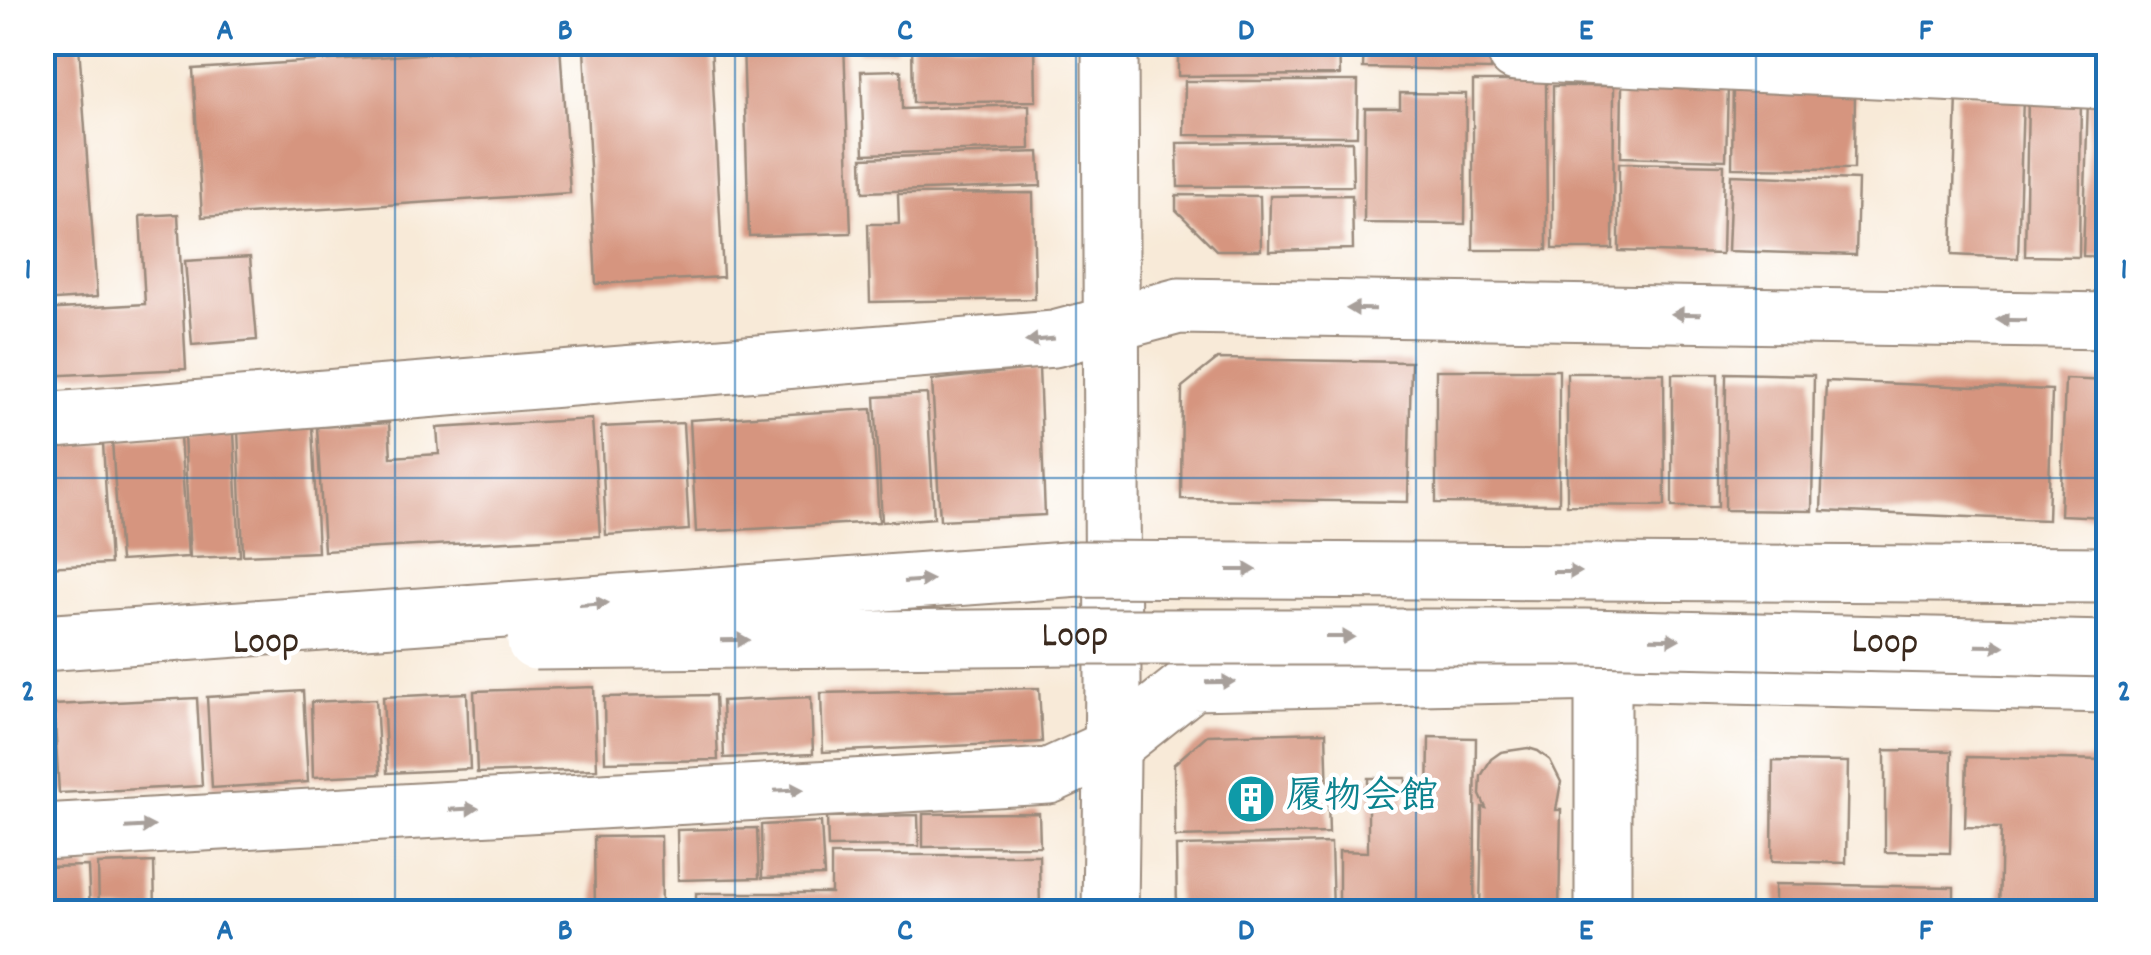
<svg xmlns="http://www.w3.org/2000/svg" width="2151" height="955" viewBox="0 0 2151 955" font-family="Dekko,'Klee One',sans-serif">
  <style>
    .building { fill: #d6957f }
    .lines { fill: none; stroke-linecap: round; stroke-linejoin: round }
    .minor-casing { stroke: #9a8a7b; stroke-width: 59 }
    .minor { stroke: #fff; stroke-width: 55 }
    .highway-bridge-casing { stroke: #9a8a7b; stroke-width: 59; stroke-linecap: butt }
    .highway-bridge { stroke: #fff; stroke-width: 55 }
    .oneway { fill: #a79f9a }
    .grid { fill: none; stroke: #1f6fb2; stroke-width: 2.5; stroke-opacity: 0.55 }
    .labels { text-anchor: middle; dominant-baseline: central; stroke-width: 9; stroke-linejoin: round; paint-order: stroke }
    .street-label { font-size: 38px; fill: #3b2a1e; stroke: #fff }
    .culture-label { font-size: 38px; font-weight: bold; fill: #0d838f; stroke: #fff; text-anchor: start }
    .neatline { fill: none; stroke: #1f6fb2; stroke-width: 4 }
    .grid-label { font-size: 32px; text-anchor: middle; font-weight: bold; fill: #1f6fb2 }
  </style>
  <rect width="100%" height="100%" fill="#fff"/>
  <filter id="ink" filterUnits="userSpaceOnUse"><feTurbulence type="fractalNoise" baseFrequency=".01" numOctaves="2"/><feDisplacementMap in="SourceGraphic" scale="20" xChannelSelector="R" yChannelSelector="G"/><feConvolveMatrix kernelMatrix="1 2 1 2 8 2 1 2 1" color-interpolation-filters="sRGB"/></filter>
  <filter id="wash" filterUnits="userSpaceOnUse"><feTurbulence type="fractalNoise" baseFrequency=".0048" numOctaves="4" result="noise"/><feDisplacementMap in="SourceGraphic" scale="40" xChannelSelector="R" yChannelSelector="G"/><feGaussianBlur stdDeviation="2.25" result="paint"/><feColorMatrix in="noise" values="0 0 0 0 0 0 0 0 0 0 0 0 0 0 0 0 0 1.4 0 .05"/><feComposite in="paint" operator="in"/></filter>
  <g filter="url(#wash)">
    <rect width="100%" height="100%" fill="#f8ead8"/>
    <g id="blocks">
      <g class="building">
        <path d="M743,42H844L851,233L749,236Z"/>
        <path d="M858,42H895L896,50L859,52Z"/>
        <path d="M912,42H1035L1036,101L913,103Z"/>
        <path d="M1178,42H1339L1340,75L1178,76Z"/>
        <path d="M1364,42H1492L1491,70L1363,68Z"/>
        <rect x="2042" y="42" width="66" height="11"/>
        <path d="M711,43L723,277L596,284L584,49Z"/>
        <path d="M79,45L97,297L42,301V47Z"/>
        <path d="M560,45L570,193L202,217L193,69Z"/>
        <path d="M901,70L902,109L1029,105L1030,149L864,154L861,71Z"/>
        <path d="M1185,81H1358L1357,136L1184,135Z"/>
        <path d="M1473,81H1546L1547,250H1473Z"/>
        <path d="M1622,82L1728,85L1726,160L1621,157Z"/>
        <path d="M1553,86H1614L1613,249H1553Z"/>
        <path d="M1733,86L1855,88L1854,169L1732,168Z"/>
        <path d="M1400,93L1466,94L1465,224L1364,223L1365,108H1400Z"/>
        <path d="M1957,94L2023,97L2018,258L1952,255Z"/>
        <path d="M2028,96L2081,97L2079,257L2025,256Z"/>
        <path d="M2088,99L2108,100V257L2083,256Z"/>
        <path d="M1352,141L1353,186L1178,187L1177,143Z"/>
        <path d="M1039,152L1041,186L863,192L862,158Z"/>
        <path d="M1619,163L1724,165L1722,254L1619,251Z"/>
        <path d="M1731,175L1858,180L1856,255L1728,251Z"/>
        <path d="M1033,193L1035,299L870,302L868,224H899L898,194Z"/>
        <path d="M1176,195L1260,196L1261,250H1216L1176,210Z"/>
        <path d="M1352,195L1353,249L1269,251L1270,196Z"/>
        <path d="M178,214L186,369L43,376L42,310L145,304L140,216Z"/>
        <path d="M250,257L257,340L192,345L185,261Z"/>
        <path d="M1217,359L1411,362L1408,502L1181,499L1182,387Z"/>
        <path d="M1039,368L1045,515L940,520L932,380Z"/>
        <path d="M1436,370H1559V504L1436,503Z"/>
        <path d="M1567,373H1664L1665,506L1567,505Z"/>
        <path d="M1726,373L1814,375L1812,511L1725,510Z"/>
        <rect x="1672" y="374" width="46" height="133"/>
        <path d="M2065,379L2108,381V517L2060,515Z"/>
        <path d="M1826,381L2052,390L2048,520L1821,511Z"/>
        <path d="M927,394L934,518L882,522L875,397Z"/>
        <path d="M872,409L879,522L696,532L690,420Z"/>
        <path d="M592,419L600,536L324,551L317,427L389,423L391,457L439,454L437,428Z"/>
        <path d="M683,423L689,530L606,535L601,427Z"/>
        <path d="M312,426L318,552L243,555L238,430Z"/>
        <path d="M234,432L240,556L190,558L184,434Z"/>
        <path d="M180,436L188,557L120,561L112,440Z"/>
        <path d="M103,443L110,564L42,567V446Z"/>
        <path d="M594,687L597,769L477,773L474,691Z"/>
        <path d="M1039,688L1042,742L823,752L821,693Z"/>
        <path d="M303,691L308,782L212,788L207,697Z"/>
        <path d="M467,693L470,769L387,773L383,697Z"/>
        <path d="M715,695L718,760L605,762L604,697Z"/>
        <path d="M811,697L813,754L724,758L722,701Z"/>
        <path d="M197,698L202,786L59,793L54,705Z"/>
        <path d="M376,699L380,774L313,777L311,702Z"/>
        <path d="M1326,732L1329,833L1175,837L1174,764L1207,735Z"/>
        <path d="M1429,737L1476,738L1474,912H1339V851L1368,852V778H1406L1405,804H1428Z"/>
        <path d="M1528,748L1538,751L1550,760L1561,782L1556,810H1561L1559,912H1480L1482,807L1486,808L1480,795L1481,776L1491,759L1501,752Z"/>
        <path d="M1885,750L1952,751L1950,853L1885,852Z"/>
        <path d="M1967,757L2108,760V912H1999L2001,828L1965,827Z"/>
        <path d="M1773,761L1848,762L1846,863L1772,861Z"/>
        <path d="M1039,813L1040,846L923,847V814Z"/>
        <path d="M918,815L919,846L828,847L827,817Z"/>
        <path d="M821,822L824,876L762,878L761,825Z"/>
        <path d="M757,828L759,878L678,880L677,830Z"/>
        <path d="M661,836L662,912H595L594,837Z"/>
        <path d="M1331,843L1333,912H1177L1176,846Z"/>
        <path d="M831,855H1039L1040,912H829V906H812V912H696V893H831Z"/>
        <path d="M154,862L155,912H99L98,864Z"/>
        <path d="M88,866L90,912H42V867Z"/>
        <path d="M1775,884L1954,887V912H1775Z"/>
      </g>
    </g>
  </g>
  <g filter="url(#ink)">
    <use href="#blocks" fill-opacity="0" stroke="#9a8a7b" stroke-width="2.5"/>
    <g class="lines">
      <g class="minor-casing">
        <g id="minor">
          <path d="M1516,42V53L2108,81"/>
          <path d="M42,421L1054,339L1179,306L2108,321"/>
          <path d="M1603,673V912"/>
          <path d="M42,832L1049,776L1110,748L1193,682L1603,673L2108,685"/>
          <path d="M1110,912L1113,682L1110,42"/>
        </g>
      </g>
      <use href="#minor" class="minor"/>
      <g class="highway-bridge-casing">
        <g id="highway-bridge">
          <path id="s1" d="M535,642L1074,637H1585L2108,649"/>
          <path d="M42,643L1080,569L2108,575"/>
        </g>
      </g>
      <use href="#highway-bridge" class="highway-bridge"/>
    </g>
    <defs><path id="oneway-solid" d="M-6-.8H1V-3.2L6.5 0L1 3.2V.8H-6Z" transform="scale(2.5)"/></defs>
    <g class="oneway">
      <use href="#oneway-solid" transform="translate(1361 309) rotate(-179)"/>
      <use href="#oneway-solid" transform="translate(1686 314) rotate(-179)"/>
      <use href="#oneway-solid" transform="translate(2011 320) rotate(-179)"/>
      <use href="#oneway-solid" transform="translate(1040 340) rotate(174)"/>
      <use href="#oneway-solid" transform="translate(1242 570)"/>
      <use href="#oneway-solid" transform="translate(1567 572)"/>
      <use href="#oneway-solid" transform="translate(918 581) rotate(-4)"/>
      <use href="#oneway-solid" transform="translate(594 604) rotate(-4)"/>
      <use href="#oneway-solid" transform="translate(1340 637)"/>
      <use href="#oneway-solid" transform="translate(1665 639) rotate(1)"/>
      <use href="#oneway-solid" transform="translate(735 640) rotate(-1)"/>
      <use href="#oneway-solid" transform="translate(1990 646) rotate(1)"/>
      <use href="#oneway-solid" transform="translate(1220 682) rotate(-1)"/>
      <use href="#oneway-solid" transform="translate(789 790) rotate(-3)"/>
      <use href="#oneway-solid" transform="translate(464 809) rotate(-3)"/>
      <use href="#oneway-solid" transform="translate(140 827) rotate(-3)"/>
    </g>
  </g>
  <path class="grid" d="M395,42V912M735,42V912M1076,42V912M1416,42V912M1756,42V912M42,478H2108"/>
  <defs>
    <g id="building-disc" transform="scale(2.5)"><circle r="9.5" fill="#0f9aa8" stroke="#fff"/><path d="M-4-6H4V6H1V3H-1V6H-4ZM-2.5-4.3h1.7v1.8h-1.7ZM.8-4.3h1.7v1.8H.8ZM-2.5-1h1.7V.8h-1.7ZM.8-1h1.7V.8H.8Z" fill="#fff"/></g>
  </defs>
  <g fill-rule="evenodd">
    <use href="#building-disc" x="1251" y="799"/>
  </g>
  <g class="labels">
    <g class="street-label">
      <text stroke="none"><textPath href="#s1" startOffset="540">Loop</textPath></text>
      <text transform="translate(266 644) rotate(-1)">Loop</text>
      <text stroke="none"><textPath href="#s1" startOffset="1350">Loop</textPath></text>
    </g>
    <g class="culture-label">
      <text x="1286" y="799">履物会館</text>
    </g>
  </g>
  <rect width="2151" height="955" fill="none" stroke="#fff" stroke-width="110"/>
  <rect x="55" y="55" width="2041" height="845" class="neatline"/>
  <g class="grid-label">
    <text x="225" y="39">A</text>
    <text x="565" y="39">B</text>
    <text x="905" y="39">C</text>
    <text x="1246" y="39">D</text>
    <text x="1586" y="39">E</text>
    <text x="1926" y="39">F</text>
    <text x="28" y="278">1</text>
    <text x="2124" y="278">1</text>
    <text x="28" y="700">2</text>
    <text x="2124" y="700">2</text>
    <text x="225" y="939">A</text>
    <text x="565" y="939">B</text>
    <text x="905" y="939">C</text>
    <text x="1246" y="939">D</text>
    <text x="1586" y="939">E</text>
    <text x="1926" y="939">F</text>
  </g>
</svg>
